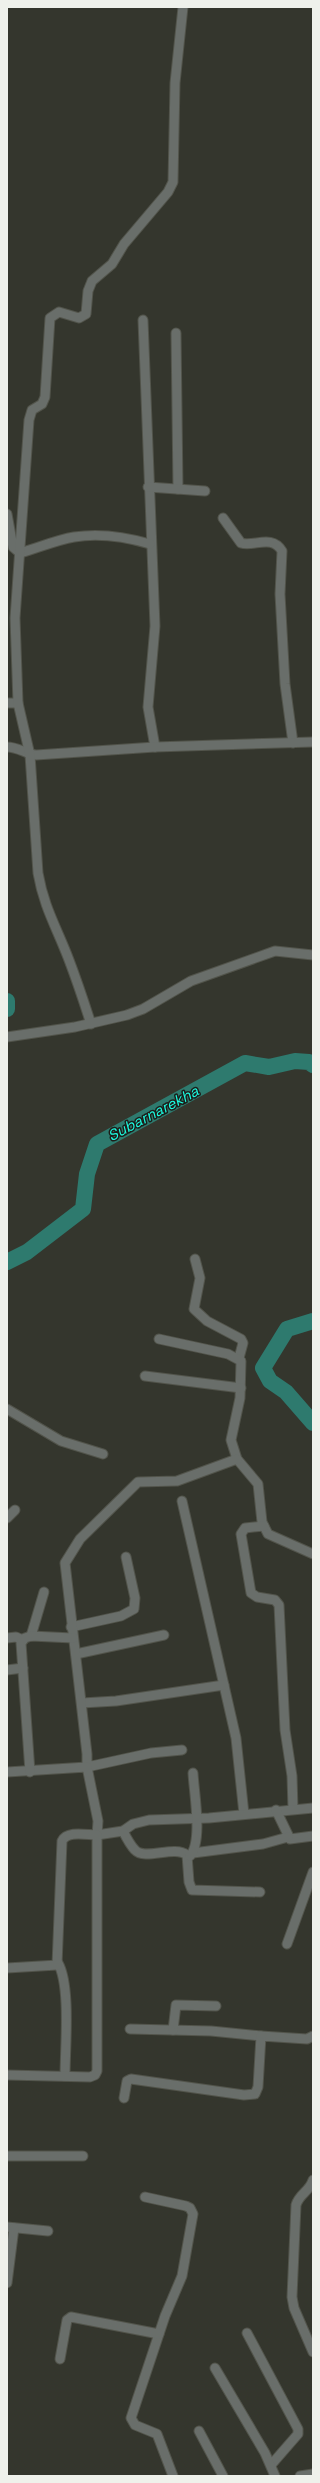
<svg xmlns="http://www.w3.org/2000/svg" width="320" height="2483" viewBox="0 0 320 2483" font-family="'Space Grotesk',sans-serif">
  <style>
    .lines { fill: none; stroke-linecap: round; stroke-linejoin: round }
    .river { stroke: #2e7a6e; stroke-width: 16 }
    .minor-casing { stroke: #52544b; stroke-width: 11 }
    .minor { stroke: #696e6a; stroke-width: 9 }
    .labels { text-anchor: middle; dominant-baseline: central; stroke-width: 3; stroke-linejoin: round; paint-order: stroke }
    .water-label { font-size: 15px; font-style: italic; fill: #1cfde2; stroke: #1c1d19 }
  </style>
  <rect width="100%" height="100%" fill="#34362d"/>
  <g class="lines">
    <g class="river">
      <path d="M7,1001V1009"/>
      <path d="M7,1262L27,1252L83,1209L87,1174L97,1144L245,1063L269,1067L295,1061L309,1062L313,1065"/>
      <path d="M313,1321L287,1329L263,1368L270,1381L286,1392L313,1423"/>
    </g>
    <g class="minor-casing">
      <g id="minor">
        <path d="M143,320L155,626L148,707L155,747"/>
        <path d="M176,333L178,489"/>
        <path d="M148,487L205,491"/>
        <path d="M7,514L13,547L20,553C38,548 56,540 74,537C99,533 126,537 150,544"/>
        <path d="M223,518L241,543C254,547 272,534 282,551L280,594L285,684L293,743"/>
        <path d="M7,703H18"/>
        <path d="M7,747C18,747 26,754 36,755L155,747L313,742"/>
        <path d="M91,1024C84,1002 77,981 69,960C57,928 44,908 38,873L30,755L18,703L15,618L29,420L32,410L42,404L45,397L50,318L59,312L79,318L86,314L88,291L92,281L112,264L124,244L168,192L173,182L175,83L183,7"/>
        <path d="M7,1037L75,1027L127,1015L143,1009L191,981L275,951L313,955"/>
        <path d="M195,1259L200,1278L194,1309L207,1321L241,1339L243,1343L239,1358"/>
        <path d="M159,1339L228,1354L241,1361L240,1398L231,1440L237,1459L258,1484L262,1522L268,1534L313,1554"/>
        <path d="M145,1376L241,1388"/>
        <path d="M7,1409L61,1441L103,1454"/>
        <path d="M182,1501L236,1738L244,1814"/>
        <path d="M7,1518L15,1510"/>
        <path d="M264,1526L245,1528L241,1534L251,1593L257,1597L275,1600L279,1605L285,1730L292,1776L293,1809"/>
        <path d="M71,1627L121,1616L134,1609L135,1598L126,1557"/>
        <path d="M31,1636L44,1592"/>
        <path d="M7,1638L16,1637L23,1640"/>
        <path d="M76,1654L164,1635"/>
        <path d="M7,1670L23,1668"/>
        <path d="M82,1703L116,1701L224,1685"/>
        <path d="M182,1750L151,1753L87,1767V1754L65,1563L80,1539L138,1482L177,1481L237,1459"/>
        <path d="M7,1772L87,1767L98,1821L97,1835L123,1831L133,1824L149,1820L209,1818L313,1808"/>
        <path d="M30,1772L21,1643L25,1638L31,1636L73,1638"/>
        <path d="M276,1810L290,1839L313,1836"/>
        <path d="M123,1831C126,1837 130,1845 135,1850C145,1861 174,1845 187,1855L189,1882L192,1890L260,1892"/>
        <path d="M193,1853L263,1844L288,1837"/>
        <path d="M190,1856C203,1841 194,1793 193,1773"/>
        <path d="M287,1944L313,1872"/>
        <path d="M58,1963C71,1986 65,2048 65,2076"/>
        <path d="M7,1968L57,1965L62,1841C67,1830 87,1835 97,1835V2071L95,2075L90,2077L7,2075"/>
        <path d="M130,2029L211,2031L261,2036"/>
        <path d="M173,2030L176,2005L216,2006"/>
        <path d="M124,2098L127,2081L131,2079L244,2095L255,2094L258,2087L261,2036L307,2039L313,2036"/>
        <path d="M7,2156H83"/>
        <path d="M313,2180C310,2191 299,2194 296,2205L292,2297L294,2308L313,2352"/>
        <path d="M145,2197L186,2206L190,2208L193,2214L182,2276L165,2316L131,2418L135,2425L157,2434L173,2476"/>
        <path d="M7,2227L48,2231"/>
        <path d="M7,2283L14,2228"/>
        <path d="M247,2333L298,2429V2434L271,2465"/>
        <path d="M60,2359L67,2320L71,2317L159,2334"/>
        <path d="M215,2368L265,2453L275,2476"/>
        <path d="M199,2431L223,2476"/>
        <path d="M300,2476L313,2474"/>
      </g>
    </g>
    <use href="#minor" class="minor"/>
  </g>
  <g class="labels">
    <g class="water-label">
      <text transform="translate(153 1113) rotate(-28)">Subarnarekha</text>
    </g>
  </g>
  <rect width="320" height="2483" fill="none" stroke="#eff1eb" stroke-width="16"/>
</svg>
